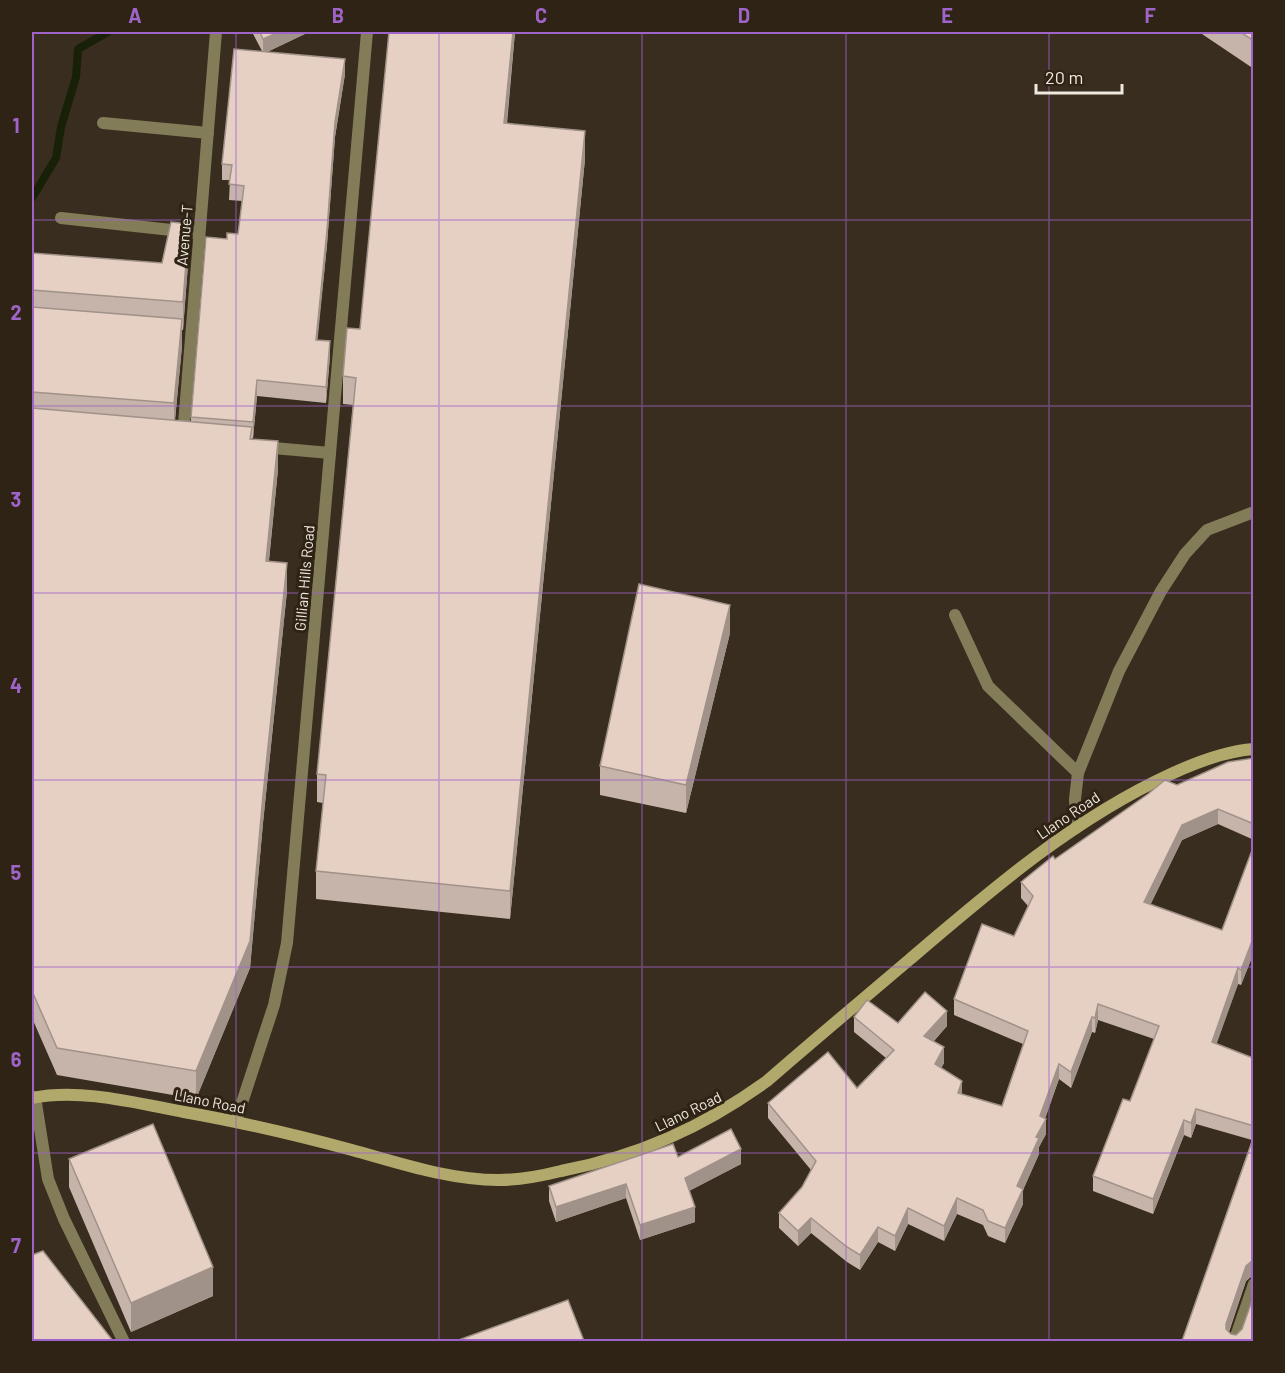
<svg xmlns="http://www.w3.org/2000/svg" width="1285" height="1373" viewBox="0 0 1285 1373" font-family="Barlow,sans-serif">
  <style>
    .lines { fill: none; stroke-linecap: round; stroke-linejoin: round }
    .stream { stroke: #182107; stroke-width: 8 }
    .service { stroke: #827c58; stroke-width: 12 }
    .minor { stroke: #827c58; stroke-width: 12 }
    .secondary { stroke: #b1a86c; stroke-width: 12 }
    .wall { fill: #c6b3a9 }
    .shaded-wall { fill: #a19289 }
    .building { fill: #e6d0c4; stroke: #a19289; stroke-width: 1.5 }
    .grid { fill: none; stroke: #9e64c8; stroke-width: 1.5; stroke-opacity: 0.55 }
    .labels { text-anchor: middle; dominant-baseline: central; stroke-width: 6; stroke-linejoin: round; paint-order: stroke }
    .street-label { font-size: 15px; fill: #efe8de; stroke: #2e2314 }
    .neatline { fill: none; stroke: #9e64c8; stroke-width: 2 }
    .grid-label { font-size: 20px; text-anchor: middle; font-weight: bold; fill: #9e64c8 }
  </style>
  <rect width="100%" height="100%" fill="#382d1e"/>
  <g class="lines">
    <path class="stream" d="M32,198L56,158L61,127L76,77L78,49L108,32"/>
    <g class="service">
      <path d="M955,615L988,686L1078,773"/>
      <path d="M1076,828L1075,799L1078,773L1119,671L1161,591L1185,554L1207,530L1254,512"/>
      <path d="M35,1097L48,1179L64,1219L124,1342"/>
      <path d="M1234,1342L1254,1284"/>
    </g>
    <g class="minor">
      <path d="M103,123L208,133"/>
      <path d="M61,218L199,233"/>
      <path d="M183,436L216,32"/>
      <path d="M262,447L330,453"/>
      <path d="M236,1121L274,1005L287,943L367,32"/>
    </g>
    <path class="secondary" d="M32,1098C80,1088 136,1103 184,1112C241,1122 296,1135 352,1150C399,1163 449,1180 499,1180C520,1180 541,1176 561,1171C639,1156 703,1127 767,1081C814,1040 862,1000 909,960C991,890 1073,819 1171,774C1197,762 1225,751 1254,749"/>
  </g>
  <g class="wall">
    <path d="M252,32H309L267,52L345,74L335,137L327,245L317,340L330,356L326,403L257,396L253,438H252V439L278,469L269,561L287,591L263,823L250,968L196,1099L57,1075L32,1018V253L162,263L189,251L183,330H182V346L175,420L191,421V417L227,239L238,234L242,201L229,200L230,180H222V164L262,51Z"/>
    <path d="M389,32H515L507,124L585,159L510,919L316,899V871L323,803L317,802V774L353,405L343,404V376L360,329Z"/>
    <path d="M1199,32H1254V69Z"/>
    <path d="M730,633L686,813L600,795V766Z"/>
    <path d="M1254,758V840L1218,824L1182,840L1150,905L1222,930L1254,845V952L1241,985L1238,984L1216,1044L1253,1058L1254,1056V1276H1252L1246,1281L1229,1332L1231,1334L1254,1341H1182L1252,1140L1196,1124L1191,1138L1184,1135L1153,1214L1093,1191V1176L1130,1101L1154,1039L1098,1020L1095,1033L1092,1032L1071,1088L1059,1079L1045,1118L1046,1134L1039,1147V1154L1023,1190V1204L1005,1243L988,1236L983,1225L957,1214L944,1241L908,1224L895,1251L878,1242L860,1270L847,1262L811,1233L798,1246L779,1228V1213L802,1187L811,1170L768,1118V1103L857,1088L886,1058L854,1032V1017L898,1023L947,1026L934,1041L944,1063L941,1068L962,1094L1002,1106L1023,1044L954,1015V999L1014,936L1028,906L1021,898V882L1055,859L1177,785Z"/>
    <path d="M678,1157L741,1164L689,1191L695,1222L640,1240L626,1198L556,1222L549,1201V1186Z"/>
    <path d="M69,1159L213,1296L131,1332L69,1187Z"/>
  </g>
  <g class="shaded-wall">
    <path d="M279,32H309L263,54V39Z"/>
    <path d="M513,32H515L504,151V123Z"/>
    <path d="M345,59V74L335,137L327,245L316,356V340L335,122Z"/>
    <path d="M585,131V159L510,919V891Z"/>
    <path d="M189,224V251L183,330V302Z"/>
    <rect x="32" y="290" width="1" height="28"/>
    <path d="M182,319V346L174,431V403Z"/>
    <path d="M330,341V356L326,403V387Z"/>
    <path d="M257,380V396L253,438V422Z"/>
    <path d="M33,391V419H32V392Z"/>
    <path d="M278,441V469L266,589V561Z"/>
    <path d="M287,563V591L263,823L250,968L196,1099V1071L263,795Z"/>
    <path d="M730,605V633L686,813V785Z"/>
    <path d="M1218,809V824L1182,840L1144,918V902L1182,825Z"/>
    <path d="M1254,936V952L1241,985V970Z"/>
    <path d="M1238,968V984L1212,1057V1042Z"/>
    <path d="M1098,1004V1020L1095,1033V1018Z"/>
    <path d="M947,1011V1026L924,1051V1036Z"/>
    <path d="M1092,1017V1032L1071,1088V1072Z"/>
    <path d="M944,1047V1063L935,1080V1064Z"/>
    <path d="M1059,1064V1079L1043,1125L1046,1119V1134L1039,1147V1154L1023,1190V1204L1005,1243V1228L1017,1186L1036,1137L1040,1116Z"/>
    <path d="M962,1081V1097L958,1093Z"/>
    <path d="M1196,1109V1124L1191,1138V1123Z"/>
    <path d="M1184,1120V1135L1153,1214V1199Z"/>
    <path d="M741,1149V1164L685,1193V1178Z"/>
    <path d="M626,1184V1198L556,1222V1207Z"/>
    <path d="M957,1198V1214L944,1241V1226Z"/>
    <path d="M695,1207V1222L640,1240V1225Z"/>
    <path d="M908,1208V1224L895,1251V1236Z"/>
    <path d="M811,1218V1233L798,1246V1231Z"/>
    <path d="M878,1227V1242L860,1270V1255Z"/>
    <path d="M1252,1261V1276L1246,1281L1226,1339V1324L1246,1266Z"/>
    <path d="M213,1267V1296L131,1332V1303Z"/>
  </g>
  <g class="building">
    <path d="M260,32H279L263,39Z"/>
    <path d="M389,32H513L504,123L585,131L510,891L316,871L326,775L317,774L356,378L343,376L347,328L360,329Z"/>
    <path d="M1240,32H1254V41Z"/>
    <path d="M234,49L345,59L335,122L327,230L316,340L330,341L326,387L257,380L253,422L191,417L206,237L227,239V233L238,234L244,186L229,184L232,165L222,164Z"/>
    <path d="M171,222L189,224L183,302L32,290V253L162,263Z"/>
    <path d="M32,307L182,319L174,403L32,392Z"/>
    <path d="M32,408L252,427L250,439L278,441L266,561L287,563L263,795L250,941L196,1071L57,1048L32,991Z"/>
    <path d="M639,584L730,605L686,785L600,766Z"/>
    <path d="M1254,758V824L1218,809L1182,825L1144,902L1222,930L1254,845V936L1241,970L1238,968L1212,1042L1253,1058L1254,1056V1126L1196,1109L1191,1123L1184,1120L1153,1199L1093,1176L1123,1099L1130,1101L1159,1026L1098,1004L1095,1018L1092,1017L1071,1072L1059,1064L1040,1116L1046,1119L1036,1137L1039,1138L1017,1186L1023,1189L1005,1228L988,1221L983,1210L957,1198L944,1226L908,1208L895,1236L878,1227L860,1255L847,1247L811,1218L798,1231L779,1213L802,1187L816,1161L768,1103L828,1052L857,1088L894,1050L854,1017L867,1000L898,1023L925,992L947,1011L924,1036L944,1047L935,1064L962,1081L958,1093L1002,1106L1028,1031L954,999L982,924L1014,936L1033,896L1021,882L1053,856L1055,859L1148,794L1165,780L1177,785L1228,762Z"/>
    <path d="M153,1124L213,1267L131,1303L69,1159Z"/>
    <path d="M731,1129L741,1149L685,1178L695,1207L640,1225L626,1184L556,1207L549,1186L673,1144L678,1157Z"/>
    <path d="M1254,1136V1261H1252L1246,1266L1226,1324V1329L1231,1334L1236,1335L1242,1329L1254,1295V1341H1182Z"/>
    <path d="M43,1251L113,1341H32V1255Z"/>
    <path d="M568,1300L584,1341H456Z"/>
  </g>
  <path class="grid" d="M236,32V1342M439,32V1342M642,32V1342M846,32V1342M1049,32V1342M32,220H1254M32,406H1254M32,593H1254M32,780H1254M32,967H1254M32,1153H1254"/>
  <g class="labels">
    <g class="street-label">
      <text transform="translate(184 235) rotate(-85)">Avenue-T</text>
      <text transform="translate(304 578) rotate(-85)">Gillian Hills Road</text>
      <text transform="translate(1068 815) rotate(-34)">Llano Road</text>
      <text transform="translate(210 1101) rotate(11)">Llano Road</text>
      <text transform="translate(688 1111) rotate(-26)">Llano Road</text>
    </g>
  </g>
  <rect width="1285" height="1373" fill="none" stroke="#2e2314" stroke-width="66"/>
  <path d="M1036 84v9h86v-9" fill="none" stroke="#efe8de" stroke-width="3"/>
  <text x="1045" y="84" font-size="18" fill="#efe8de" stroke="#2e2314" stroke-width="4.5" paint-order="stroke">20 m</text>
  <rect x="33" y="33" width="1219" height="1307" class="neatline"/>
  <g class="grid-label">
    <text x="135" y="23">A</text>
    <text x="338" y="23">B</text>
    <text x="541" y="23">C</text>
    <text x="744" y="23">D</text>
    <text x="947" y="23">E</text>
    <text x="1150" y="23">F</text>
    <text x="16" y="133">1</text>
    <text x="16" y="320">2</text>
    <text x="16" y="507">3</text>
    <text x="16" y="693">4</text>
    <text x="16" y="880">5</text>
    <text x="16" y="1067">6</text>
    <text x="16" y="1253">7</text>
  </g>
</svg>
